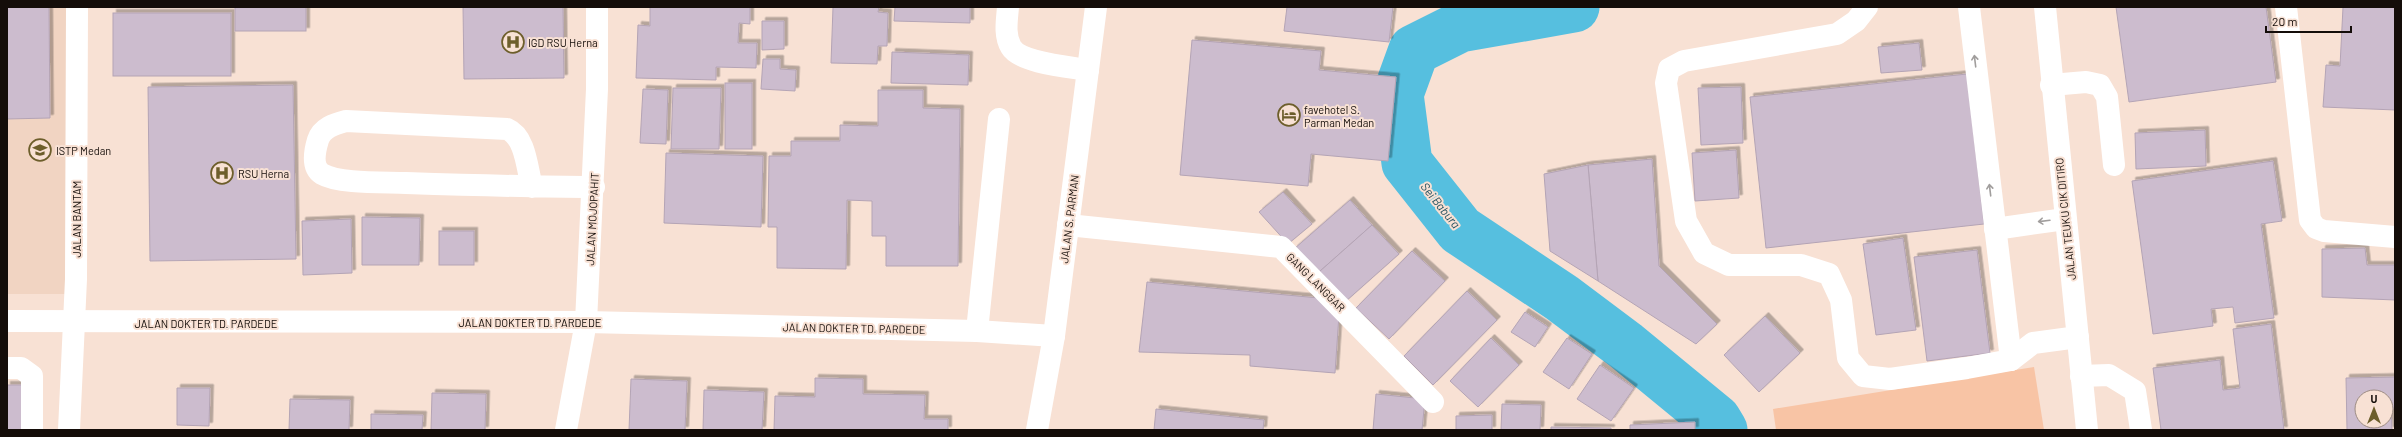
<svg xmlns="http://www.w3.org/2000/svg" width="2402" height="437" viewBox="0 0 2402 437" font-family="Barlow,sans-serif">
  <style>
    .built { fill: #f1d4c2 }
    .green { fill: #f8c4a5 }
    .lines { fill: none; stroke-linecap: round; stroke-linejoin: round }
    .river { stroke: #56bfdf; stroke-width: 51 }
    .building { fill: #ccbcce; stroke: #b4a4b5; fill-rule: evenodd; filter: url(#shadow) }
    .minor { stroke: #fff; stroke-width: 22 }
    .major { stroke: #fff; stroke-width: 22 }
    .oneway { stroke: #a19e9d }
    .labels { text-anchor: middle; dominant-baseline: central; stroke-width: 4; stroke-linejoin: round; paint-order: stroke }
    .poi-label { font-size: 11px; fill: #140d09; stroke: #f8e1d4; text-anchor: start }
    .street-label { font-size: 11px; fill: #140d09; stroke: #f8e1d4 }
    .water-label { font-size: 12px; font-style: italic; fill: #255260; stroke: #f8e1d4 }
  </style>
  <defs>
    <filter id="shadow"><feDropShadow dx="3.5" dy="-3.5" stdDeviation="0" flood-color="#0004"/></filter>
  </defs>
  <rect width="100%" height="100%" fill="#f8e1d4"/>
  <path class="built" d="M7,7H73L72,294H7Z"/>
  <path class="green" d="M2034,367L2044,430H1776L1773,409Z"/>
  <g class="lines">
    <path class="river" d="M1574,7L1460,27L1414,50L1398,94L1407,163L1460,230L1562,298L1626,346L1716,420L1722,430"/>
  </g>
  <g class="building">
    <path d="M7,7H49L50,118L7,119Z"/>
    <rect x="235" y="7" width="71" height="24"/>
    <path d="M463,7H563L564,78L464,79Z"/>
    <path d="M650,7H750V24L739,23L738,43H757L756,68L716,67V80L636,78L638,25L650,26Z"/>
    <path d="M833,7H879L878,12L888,13L887,46H878L877,64L831,63Z"/>
    <path d="M895,7H970V23L894,21Z"/>
    <path d="M1287,7H1393L1389,42L1284,31Z"/>
    <path d="M2116,7H2266L2276,82L2129,102Z"/>
    <path d="M2343,7H2395V110L2323,107L2326,65L2340,66Z"/>
    <rect x="113" y="13" width="118" height="63"/>
    <path d="M762,21H784V49L762,50Z"/>
    <path d="M1192,40L1321,51L1319,70L1396,77L1388,161L1311,154L1308,186L1180,175Z"/>
    <path d="M1919,43L1922,70L1881,73L1878,47Z"/>
    <path d="M892,52L969,55L968,85L891,83Z"/>
    <path d="M763,59H780V69L796,70L795,91L761,89Z"/>
    <path d="M1967,74L1984,224L1766,248L1750,97Z"/>
    <rect x="725" y="83" width="27" height="66"/>
    <path d="M293,85L296,259L150,261L148,87Z"/>
    <path d="M1741,87L1743,143L1701,145L1698,88Z"/>
    <path d="M673,88H721L719,149H671Z"/>
    <path d="M643,89L668,90L666,144L640,143Z"/>
    <path d="M878,90H923V108L960,109L958,266H886V236H872V201L847,200L846,269L777,268V227H768L769,156H791V141H840V125L878,126Z"/>
    <path d="M2205,130L2206,166L2136,169L2135,133Z"/>
    <path d="M1736,150L1739,198L1695,201L1692,153Z"/>
    <path d="M666,153L763,156L761,227L664,223Z"/>
    <path d="M1652,159L1659,266L1717,324L1696,344L1598,281L1588,165Z"/>
    <path d="M2273,161L2282,221L2261,224L2274,318L2235,323L2233,307L2211,309L2213,326L2153,334L2132,181Z"/>
    <path d="M1588,165L1598,281L1550,251L1544,174Z"/>
    <path d="M1283,192L1312,224L1288,244L1259,212Z"/>
    <path d="M1350,200L1372,225L1319,272L1294,249Z"/>
    <path d="M362,217L420,218L419,265H362Z"/>
    <path d="M351,219L352,273L303,275L302,221Z"/>
    <path d="M1372,225L1399,254L1345,302L1319,272Z"/>
    <rect x="439" y="231" width="35" height="34"/>
    <path d="M1903,238L1916,330L1876,335L1863,244Z"/>
    <path d="M2365,248L2367,265H2395V300L2322,297V249Z"/>
    <path d="M1977,250L1990,353L1927,361L1914,257Z"/>
    <path d="M1412,251L1445,281L1389,339L1356,308Z"/>
    <path d="M1147,282L1340,300L1335,373L1250,366V355L1139,352Z"/>
    <path d="M1467,291L1497,320L1433,385L1404,356Z"/>
    <path d="M1525,312L1548,327L1535,347L1511,332Z"/>
    <path d="M1765,316L1800,353L1759,392L1724,355Z"/>
    <path d="M2271,324L2284,430H2161L2153,368L2220,360L2223,390L2240,388L2233,329Z"/>
    <path d="M1491,338L1519,365L1478,407L1450,381Z"/>
    <path d="M1567,338L1592,354L1569,389L1543,372Z"/>
    <path d="M1600,365L1634,388L1611,421L1577,399Z"/>
    <path d="M2395,377V408H2391L2392,430H2347L2346,378ZM2362,397H2386V421H2362Z"/>
    <path d="M815,378L863,379V394L925,395L924,419H948V430H774L775,396L815,397Z"/>
    <path d="M631,379L687,381L685,430H629Z"/>
    <rect x="7" y="385" width="20" height="45"/>
    <path d="M177,388H210L209,426L177,425Z"/>
    <path d="M704,390L764,392L762,430H703Z"/>
    <path d="M432,393L486,394L485,430H431Z"/>
    <path d="M1376,394L1425,399L1422,430H1373Z"/>
    <path d="M290,399L350,400L349,430H289Z"/>
    <path d="M1502,404L1541,405L1540,430H1501Z"/>
    <path d="M1156,409L1264,420L1263,430H1154Z"/>
    <path d="M371,414L423,415L422,430H371Z"/>
    <path d="M1492,415V430H1456V416Z"/>
    <path d="M1695,422V430H1630V425Z"/>
    <path d="M1551,427L1611,428V430H1551Z"/>
  </g>
  <g class="lines">
    <g class="minor">
      <path d="M1008,7C1007,20 1004,35 1011,47C1020,63 1071,67 1088,70"/>
      <path d="M1867,7L1856,21L1837,34L1684,61L1669,69L1666,83L1686,221L1704,253L1729,265H1801L1829,274L1841,300L1848,358L1863,376L1890,379L1967,368L2011,360L2033,343L2078,337"/>
      <path d="M1969,7L2011,360"/>
      <path d="M2045,7L2087,430"/>
      <path d="M2286,7L2310,220L2316,228L2324,231L2395,237"/>
      <path d="M2051,85L2086,82L2100,85L2107,97L2114,165"/>
      <path d="M532,187C527,169 526,137 507,129L346,121C334,124 322,128 318,140C315,150 311,167 322,174C339,184 385,182 406,183C468,185 531,187 594,187"/>
      <path d="M1068,225L1281,247L1433,402"/>
      <path d="M1995,229L2065,219"/>
      <path d="M7,321L586,322L977,331L1054,336"/>
      <path d="M977,331L999,119"/>
      <path d="M7,368H21L32,376V430"/>
      <path d="M2081,376L2109,375L2135,391L2141,430"/>
      <path d="M69,430L76,279L77,7"/>
      <path d="M566,430L586,322L597,89V7"/>
    </g>
    <path class="major" d="M1037,430L1054,336L1096,7"/>
  </g>
  <defs><path id="oneway-shaft" d="M-6 0H5M1.5-3L5.5 0L1.5 3" fill="none" stroke-width="1.6" stroke-linecap="round" stroke-linejoin="round"/></defs>
  <g class="oneway">
    <use href="#oneway-shaft" transform="translate(1975 61) rotate(-97)"/>
    <use href="#oneway-shaft" transform="translate(1990 190) rotate(-97)"/>
    <use href="#oneway-shaft" transform="translate(2044 221) rotate(173)"/>
  </g>
  <defs>
    <g id="hospital-ring" transform="scale(1.15)"><circle r="9.5" fill="#f8e1d4" stroke="#6d5e2b" stroke-width="1.5"/><path d="M-5-5h3v3.5h4V-5h3V5h-3V1.5h-4V5h-3Z" fill="#6d5e2b"/></g>
    <g id="hotel-ring" transform="scale(1.15)"><circle r="9.5" fill="#f8e1d4" stroke="#6d5e2b" stroke-width="1.5"/><path d="M-6-4.5h1.5V1H6V5H4.5V3h-9V5H-6ZM-4 0a1.8 1.8 0 1 1 3.6 0ZM.5 0V-2.5h3Q6-2.5 6 0Z" fill="#6d5e2b"/></g>
    <g id="university-ring" transform="scale(1.15)"><circle r="9.5" fill="#f8e1d4" stroke="#6d5e2b" stroke-width="1.5"/><path d="M0-5L7-2L0 1L-7-2ZM-4 1L0 2.5L4 1V4Q0 6-4 4Z" fill="#6d5e2b"/></g>
  </defs>
  <g fill-rule="evenodd">
    <use href="#hospital-ring" x="513" y="42"/>
    <use href="#hotel-ring" x="1289" y="115"/>
    <use href="#university-ring" x="40" y="150"/>
    <use href="#hospital-ring" x="222" y="173"/>
  </g>
  <g class="labels">
    <g class="poi-label">
      <text x="528" y="42">IGD RSU Herna</text>
      <text x="1304" y="109">favehotel S.<tspan x="1304" dy="13">Parman Medan</tspan></text>
      <text x="56" y="150">ISTP Medan</text>
      <text x="238" y="173">RSU Herna</text>
    </g>
    <g class="street-label">
      <text transform="translate(76 219) rotate(-90)">JALAN BANTAM</text>
      <text transform="translate(592 219) rotate(-87)">JALAN MOJOPAHIT</text>
      <text transform="translate(1069 219) rotate(-83)">JALAN S. PARMAN</text>
      <text transform="translate(2065 219) rotate(-96)">JALAN TEUKU CIK DITIRO</text>
      <text transform="translate(1316 282) rotate(45)">GANG LANGGAR</text>
      <text x="530" y="322">JALAN DOKTER TD. PARDEDE</text>
      <text x="206" y="323">JALAN DOKTER TD. PARDEDE</text>
      <text transform="translate(854 328) rotate(1)">JALAN DOKTER TD. PARDEDE</text>
    </g>
    <g class="water-label">
      <text transform="translate(1441 205) rotate(51)">Sei Babura</text>
    </g>
  </g>
  <rect width="2402" height="437" fill="none" stroke="#140d09" stroke-width="16"/>
  <g transform="translate(2374 409)"><circle r="19" fill="#f8e1d4" stroke="#9d8c83"/>
  <path d="M0-3L7 15L0 10L-7 15Z" fill="#6d5e2b"/>
  <text y="-6" font-size="11" font-weight="bold" text-anchor="middle" fill="#140d09">U</text>
  </g>
  <path d="M2266 26v6h85v-6" fill="none" stroke="#140d09" stroke-width="2"/>
  <text x="2272" y="26" font-size="12" fill="#140d09" stroke="#f8e1d4" stroke-width="3" paint-order="stroke">20 m</text>
</svg>
